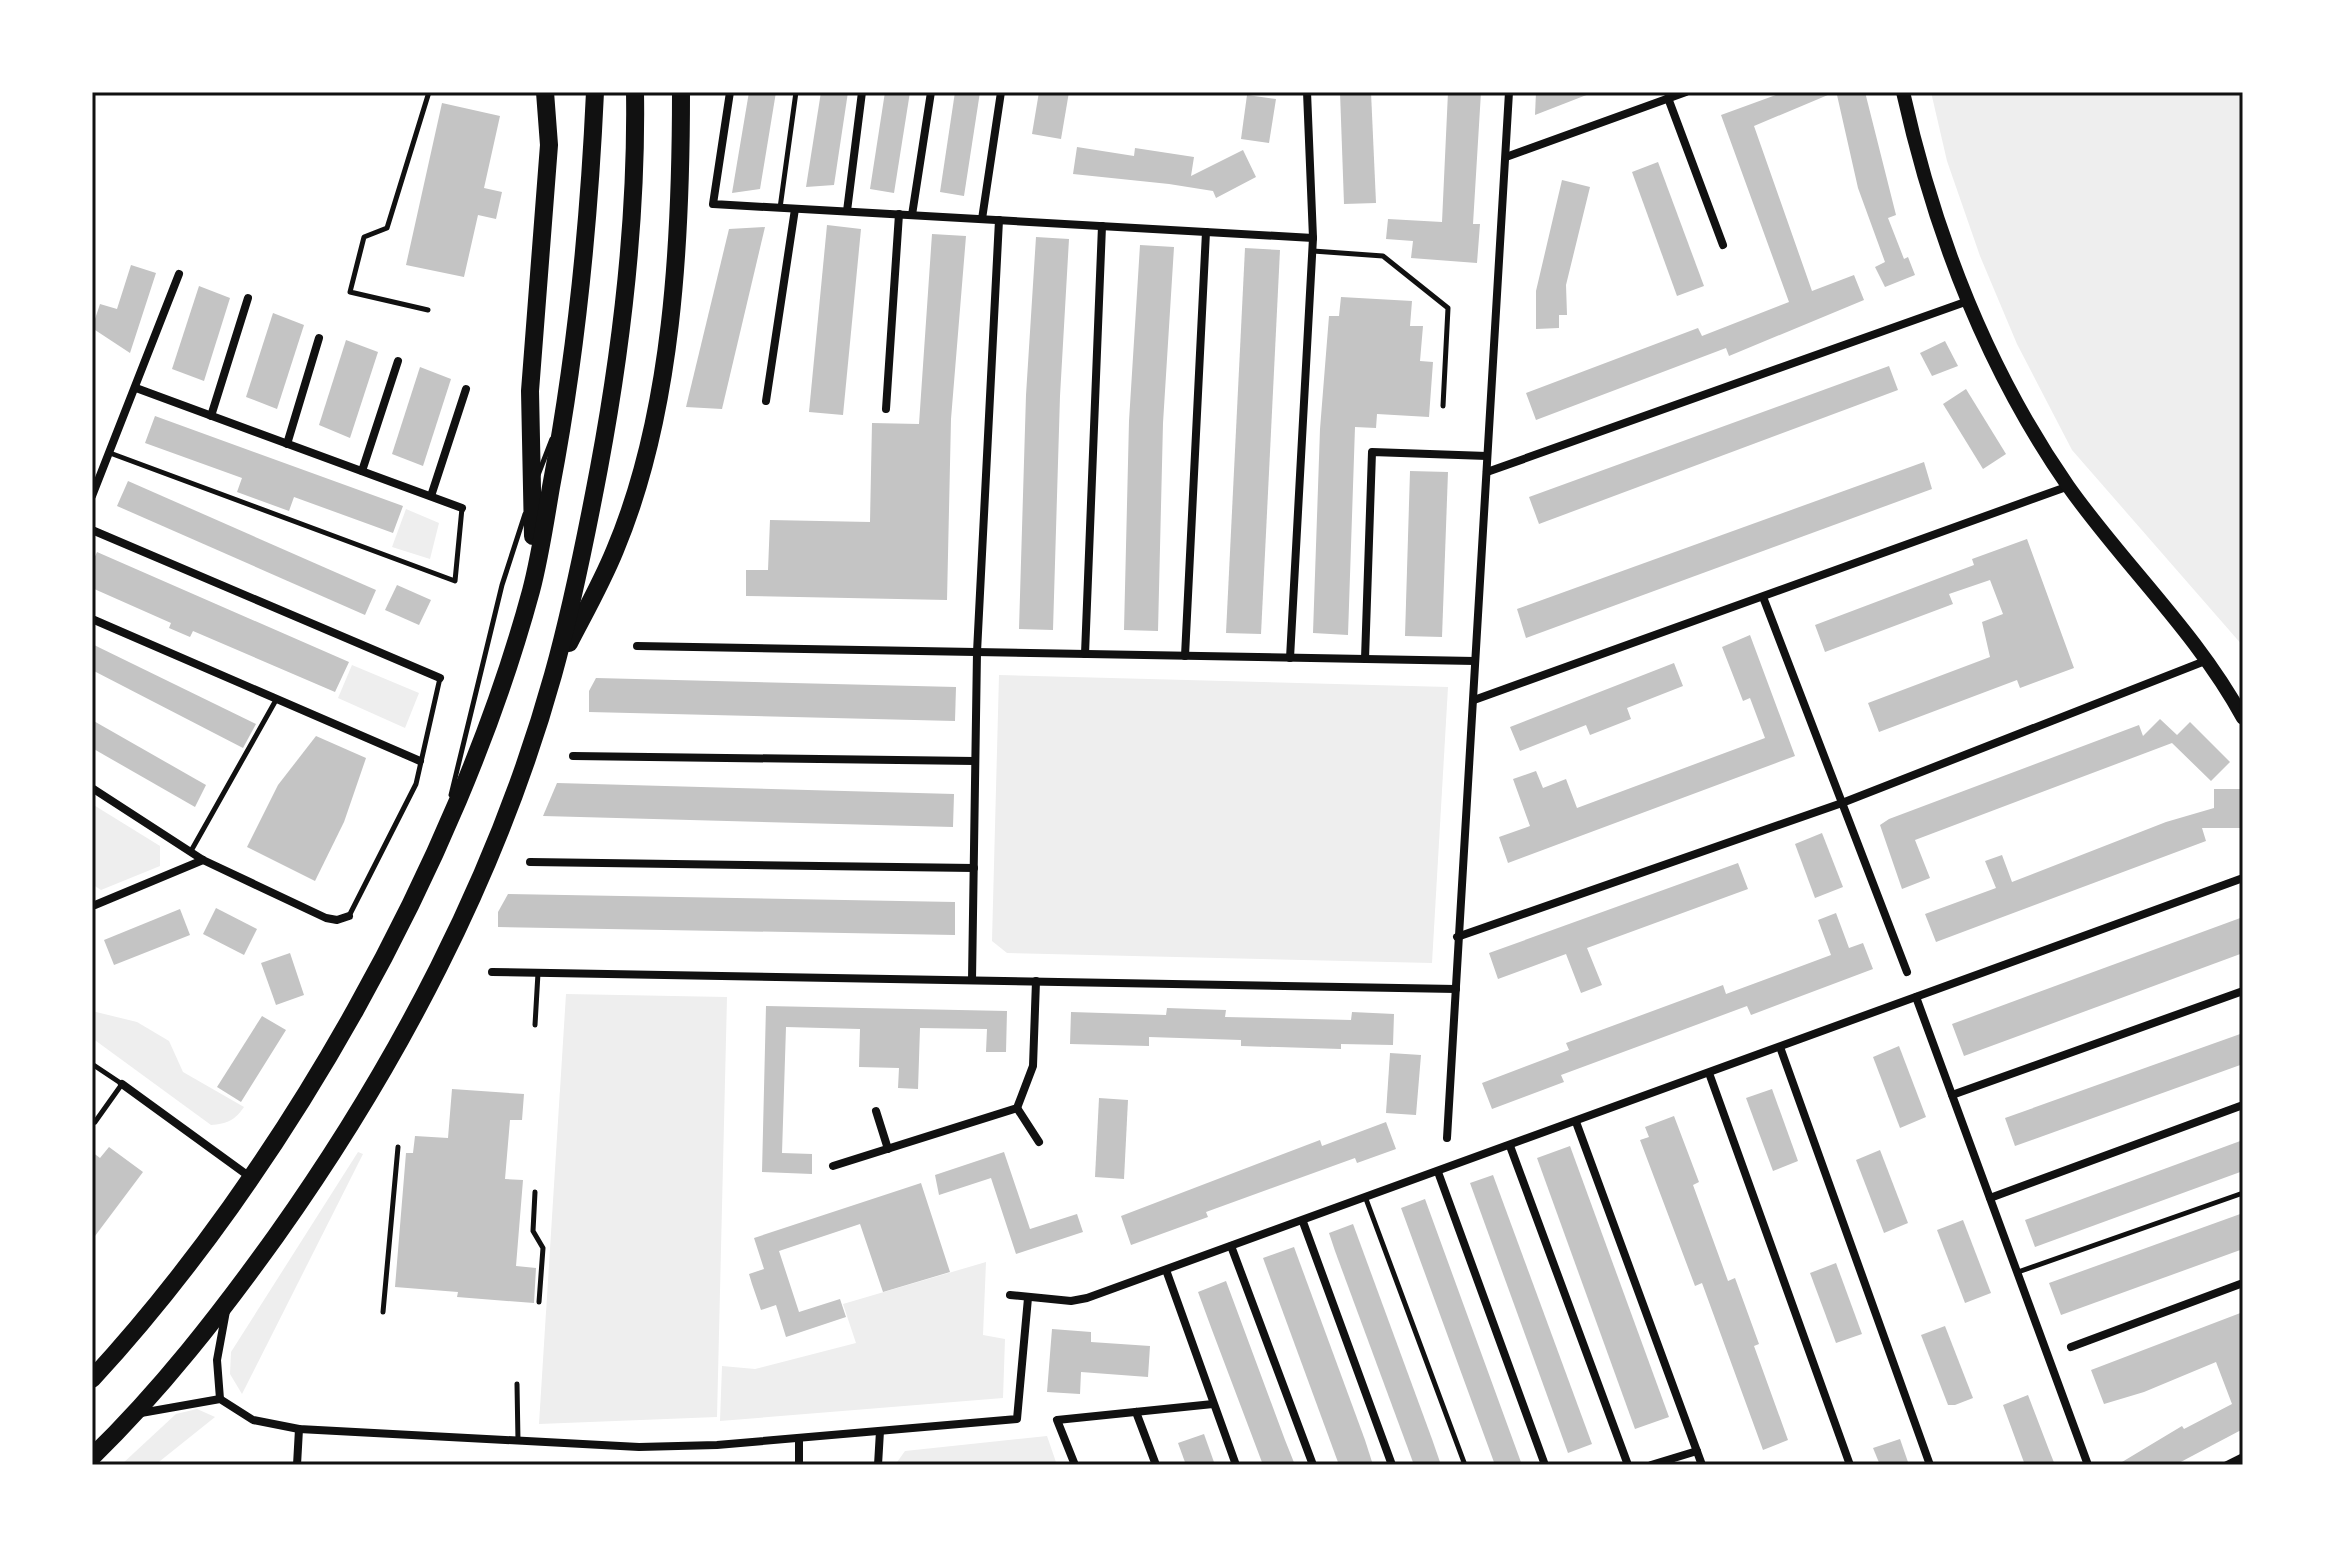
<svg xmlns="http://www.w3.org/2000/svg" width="2335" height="1557" viewBox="0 0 2335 1557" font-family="'Work Sans',sans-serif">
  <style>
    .green { fill: #eee }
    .building { fill: #c4c4c4 }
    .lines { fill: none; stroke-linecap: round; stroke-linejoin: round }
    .service { stroke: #111; stroke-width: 5 }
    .minor { stroke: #111; stroke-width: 8 }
    .tertiary { stroke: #111; stroke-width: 14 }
    .trunk { stroke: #111; stroke-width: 18 }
    .neatline { fill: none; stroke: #111; stroke-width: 3 }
  </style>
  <rect width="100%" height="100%" fill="#fff"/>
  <g class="green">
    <path d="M1931,92H2243V646L2072,450L2017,344L1980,256L1947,161Z"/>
    <path d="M406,509L439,523L430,559L392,547Z"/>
    <path d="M352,665L419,693L405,728L338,698Z"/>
    <path d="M999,675L1448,687L1432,963L1007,953L992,941Z"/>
    <path d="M92,804L160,846V866L101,890L92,884Z"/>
    <path d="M566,994L727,997L717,1417L539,1424Z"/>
    <path d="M92,1011L137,1022L169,1041L183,1072L244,1107C235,1120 227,1124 211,1125L92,1038Z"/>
    <path d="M358,1152L363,1154L242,1394L230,1374L231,1352Z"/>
    <path d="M986,1262L983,1335L1005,1339L1003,1398L720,1421L722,1366L755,1369L856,1343L843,1304Z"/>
    <path d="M197,1409L215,1417L155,1465H121L176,1414Z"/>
    <path d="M1047,1436L1057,1465H895L905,1451Z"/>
  </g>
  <g class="building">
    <path d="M749,92H776L760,189L732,193Z"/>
    <path d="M821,92H848L834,185L806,187Z"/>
    <path d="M885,92H910L894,193L870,189Z"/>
    <path d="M955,92H980L964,196L940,192Z"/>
    <path d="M1039,92H1069L1061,139L1032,134Z"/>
    <path d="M1340,92H1371L1376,203L1344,204Z"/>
    <path d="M1448,92H1481L1473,224H1480L1477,263L1411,258L1413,241L1386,239L1388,219L1442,222Z"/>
    <path d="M1536,92H1589V94L1535,115Z"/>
    <path d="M1784,92H1835L1754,126L1812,291L1854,275L1864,300L1729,356L1726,348L1536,420L1526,393L1698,328L1702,336L1789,302L1721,115Z"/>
    <path d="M1848,92H1865L1896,215L1888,218L1904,259L1908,257L1915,275L1885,287L1875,267L1885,262L1858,188L1837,95Z"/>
    <path d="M1247,95L1276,99L1269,143L1241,139Z"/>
    <path d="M442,103L500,116L484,188L502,192L496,219L478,215L464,277L406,265Z"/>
    <path d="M1077,147L1134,156L1135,148L1194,157L1191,176L1243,150L1256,177L1216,198L1213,191L1169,184L1073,174Z"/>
    <path d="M1658,162L1704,286L1677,296L1632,172Z"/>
    <path d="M1562,180L1590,187L1566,285L1567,315H1559V328L1536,329V291Z"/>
    <path d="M827,225L861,229L843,415L809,412Z"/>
    <path d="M765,227L722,409L686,407L729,229Z"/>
    <path d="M932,234L966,236L951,419L947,600L746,596V570H768L770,520L870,522L872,423L919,424Z"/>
    <path d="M1036,237L1069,239L1060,396L1053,630L1019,629L1026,395Z"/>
    <path d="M1140,245L1174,247L1163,423L1158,631L1124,630L1129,421Z"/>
    <path d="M1245,248L1280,250L1261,634L1226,633Z"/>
    <path d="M131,265L156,273L130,353L92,328L100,304L117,309Z"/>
    <path d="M199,286L230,298L204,381L172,369Z"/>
    <path d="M1341,297L1412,301L1410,326H1423L1420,361L1433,362L1429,417L1377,414L1376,428L1355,427L1348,635L1313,633L1320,429L1329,316H1339Z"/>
    <path d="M273,313L304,325L277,409L246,397Z"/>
    <path d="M346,340L378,352L350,438L319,425Z"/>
    <path d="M1945,341L1958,366L1932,376L1920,353Z"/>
    <path d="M1889,366L1898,390L1539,524L1529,497Z"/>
    <path d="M420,367L451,379L423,466L392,454Z"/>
    <path d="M1966,389L2006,454L1983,469L1943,404Z"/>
    <path d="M155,416L403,506L393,533L294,497L289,511L237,492L242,478L145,443Z"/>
    <path d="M1924,462L1932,489L1526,638L1517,609Z"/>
    <path d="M1410,471L1448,472L1442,637L1405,636Z"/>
    <path d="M128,481L376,590L365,615L117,506Z"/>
    <path d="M2027,539L2074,668L2020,688L2017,680L1879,732L1868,703L1990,657L1982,622L2003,614L1990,580L1949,594L1953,604L1825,652L1815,625L1974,565L1972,559Z"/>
    <path d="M97,552L349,662L335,692L193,631L190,637L169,628L171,623L92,588V563Z"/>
    <path d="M397,585L431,600L419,625L385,610Z"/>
    <path d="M1750,635L1795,756L1508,863L1499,837L1530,826L1513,779L1536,771L1543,788L1566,779L1577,808L1765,738L1750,698L1743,701L1722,647Z"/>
    <path d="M92,644L256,724L243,748L92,670Z"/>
    <path d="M1674,663L1683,686L1627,708L1631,719L1590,735L1586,725L1520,751L1510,727Z"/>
    <path d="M596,678L956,687L955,721L589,712V691Z"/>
    <path d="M2160,719L2177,735L2190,722L2230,762L2211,781L2172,743L1915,840L1930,878L1902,889L1880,825L1889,819L2139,725L2143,736Z"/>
    <path d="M92,720L206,785L195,807L92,748Z"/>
    <path d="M316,736L366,758L344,822L315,881L247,847L278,785Z"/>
    <path d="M557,783L954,794L953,827L543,816Z"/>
    <path d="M2214,789H2242V828H2202L2206,841L1936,942L1925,914L1996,888L1985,861L2002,855L2012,882L2166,822L2214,808Z"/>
    <path d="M1822,833L1843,887L1815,898L1795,844Z"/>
    <path d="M1738,863L1748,889L1587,948L1602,985L1581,993L1566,954L1498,979L1489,953Z"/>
    <path d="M508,894L955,902V935L498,927V912Z"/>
    <path d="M216,908L257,929L244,955L203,934Z"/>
    <path d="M180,909L190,935L114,965L104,940Z"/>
    <path d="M1836,913L1849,948L1863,943L1873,969L1751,1015L1747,1006L1661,1038L1561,1075L1564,1082L1492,1109L1482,1083L1569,1050L1566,1043L1723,985L1726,994L1831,955L1818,920Z"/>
    <path d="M2243,917V953L1964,1056L1952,1024Z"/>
    <path d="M290,953L304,995L276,1005L261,963Z"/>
    <path d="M766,1006L1007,1011L1006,1052H986L987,1029L920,1028L918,1089L898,1088L899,1068L859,1067L860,1029L786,1027L782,1153L812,1154V1174L762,1172Z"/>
    <path d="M1167,1008L1226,1010L1225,1017L1351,1020L1352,1012L1394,1014L1393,1045L1341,1044V1049L1241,1046V1040L1149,1037V1046L1070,1044L1071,1012L1166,1015Z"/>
    <path d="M262,1016L286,1030L241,1102L217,1087Z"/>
    <path d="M2243,1033V1064L2015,1146L2005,1118Z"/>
    <path d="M1899,1046L1926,1117L1900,1128L1873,1057Z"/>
    <path d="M1390,1053L1421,1055L1416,1115L1386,1113Z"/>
    <path d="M452,1089L524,1094L522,1120H510L505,1179L523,1180L516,1266L536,1268L534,1303L457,1297L458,1292L395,1287L406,1153H413L415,1136L448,1138Z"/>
    <path d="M1772,1089L1798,1161L1773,1171L1746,1098Z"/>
    <path d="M1099,1098L1128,1100L1124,1179L1095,1177Z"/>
    <path d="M1674,1116L1699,1182L1693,1185L1728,1281L1735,1278L1759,1344L1754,1346L1788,1440L1763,1450L1702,1283L1695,1286L1640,1140L1649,1137L1645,1127Z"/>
    <path d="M1386,1122L1396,1149L1357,1163L1355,1158L1206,1212L1208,1217L1131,1245L1121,1216L1320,1140L1322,1146Z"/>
    <path d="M2243,1140V1171L2035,1247L2025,1220Z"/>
    <path d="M1570,1146L1669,1417L1635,1429L1537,1158Z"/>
    <path d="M109,1147L143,1172L92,1240V1152L100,1158Z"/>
    <path d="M1880,1150L1908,1223L1884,1233L1856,1160Z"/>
    <path d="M1004,1152L1030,1229L1077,1214L1083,1232L1016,1254L991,1178L939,1195L935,1175Z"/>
    <path d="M1493,1175L1592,1444L1568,1453L1470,1183Z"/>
    <path d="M921,1183L950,1272L883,1292L860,1224L779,1251L799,1312L840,1299L846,1317L786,1337L776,1305L761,1310L752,1284L749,1274L764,1269L754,1238Z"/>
    <path d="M1425,1199L1464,1306L1522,1465H1495L1401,1208Z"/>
    <path d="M2243,1213V1249L2061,1315L2049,1283Z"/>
    <path d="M1963,1220L1991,1293L1965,1303L1937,1230Z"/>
    <path d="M1353,1224L1432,1439L1441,1465H1414L1335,1251L1329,1233Z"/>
    <path d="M1294,1247L1365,1440L1373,1465H1339L1263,1258Z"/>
    <path d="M1836,1263L1862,1334L1836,1343L1810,1273Z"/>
    <path d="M1226,1281L1285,1440L1295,1465H1263L1212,1330L1198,1292Z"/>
    <path d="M2243,1312V1429L2175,1465H2117L2182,1426L2184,1429L2232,1404L2216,1362L2144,1392L2104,1404L2091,1370Z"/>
    <path d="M1945,1326L1973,1398L1955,1405H1948L1921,1335Z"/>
    <path d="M1052,1329L1091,1332V1342L1150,1346L1148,1377L1081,1372L1080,1394L1047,1392Z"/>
    <path d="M2028,1395L2049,1450L2055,1465H2025L2022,1457L2003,1405Z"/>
    <path d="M1204,1434L1215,1465H1186L1178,1443Z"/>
    <path d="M1900,1439L1909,1465H1880L1873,1448Z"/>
  </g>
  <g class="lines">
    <g class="service">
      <path d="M780,208L796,92"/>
      <path d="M1313,251L1383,256L1448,308L1443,406"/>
      <path d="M428,310L350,292L364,237L387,228L429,92"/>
      <path d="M110,453L455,581L462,508"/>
      <path d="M538,475L552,439"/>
      <path d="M451,795L502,585L525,514"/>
      <path d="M191,851L276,700"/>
      <path d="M349,916L416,784L440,678"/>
      <path d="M535,1025L538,973"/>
      <path d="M92,1064L122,1084L95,1122"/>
      <path d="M535,1192L533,1231L543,1248L539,1302"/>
      <path d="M1366,1199L1465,1465"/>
      <path d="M2018,1272L2243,1193"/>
      <path d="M383,1312L398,1147"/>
      <path d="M517,1384L518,1441"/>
    </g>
    <g class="minor">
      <path d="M730,92L713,204L1313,238"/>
      <path d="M1668,98L1723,245"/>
      <path d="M1506,157L1686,92"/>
      <path d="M847,211L862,92"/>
      <path d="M912,215L931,92"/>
      <path d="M982,219L1001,92"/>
      <path d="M136,388L462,508"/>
      <path d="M766,401L795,209"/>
      <path d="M886,409L899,214"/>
      <path d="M211,416L248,298"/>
      <path d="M287,444L319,338"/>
      <path d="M362,471L398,361"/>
      <path d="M1487,472L1968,301"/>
      <path d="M92,496L179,274"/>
      <path d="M431,496L466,389"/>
      <path d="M92,530L440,678"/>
      <path d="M1763,597L1907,972"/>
      <path d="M92,619L420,761"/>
      <path d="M637,646L1475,661"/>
      <path d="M1085,654L1102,226"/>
      <path d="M1185,656L1206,232"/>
      <path d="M1290,658L1313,238L1307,92"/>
      <path d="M1365,659L1372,452L1487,456"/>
      <path d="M1474,700L2069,486"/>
      <path d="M573,756L975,761"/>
      <path d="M92,788L203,860L326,918L337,920L349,916"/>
      <path d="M530,862L974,868"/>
      <path d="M92,904L95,905L203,860"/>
      <path d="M1457,937L1842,803L2205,661"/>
      <path d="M492,972L1456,989"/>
      <path d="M972,980L977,652L999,220"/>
      <path d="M1916,997L2088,1465"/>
      <path d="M1780,1047L1930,1465"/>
      <path d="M1709,1073L1850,1465"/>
      <path d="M122,1084L250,1177"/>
      <path d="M1952,1095L2243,991"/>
      <path d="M1017,1108L1039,1142"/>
      <path d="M876,1111L888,1149"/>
      <path d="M1576,1122L1702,1465"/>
      <path d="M1447,1138L1509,92"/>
      <path d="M1510,1146L1628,1465"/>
      <path d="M833,1166L1017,1108L1033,1066L1036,981"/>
      <path d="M1438,1172L1545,1465"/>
      <path d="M1990,1198L2243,1105"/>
      <path d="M1303,1222L1392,1465"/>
      <path d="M1231,1246L1313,1465"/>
      <path d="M1166,1270L1236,1465"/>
      <path d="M1010,1295L1071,1301L1087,1298L2243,878"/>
      <path d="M2071,1347L2243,1283"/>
      <path d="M220,1399L217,1360L226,1311"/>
      <path d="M1136,1412L1156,1465"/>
      <path d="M141,1413L220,1399L253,1420L299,1429L639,1447L717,1445L1017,1419L1028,1298"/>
      <path d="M297,1465L299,1429"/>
      <path d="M799,1465V1438"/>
      <path d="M878,1465L880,1431"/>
      <path d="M1075,1465L1057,1420L1213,1404"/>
      <path d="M1651,1465L1697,1451"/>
      <path d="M2227,1465L2243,1457"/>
    </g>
    <path class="tertiary" d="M1903,92C1934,231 1986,368 2068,486C2123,564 2197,633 2243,718"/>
    <g class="trunk">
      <path d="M533,536L530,391L549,145L545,92"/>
      <path d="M569,643C585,612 602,582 615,550C673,412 681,240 681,92"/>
      <path d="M92,1379C283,1172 457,864 531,591C540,557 545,522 551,487C576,356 589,225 595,92"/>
      <path d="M92,1457C161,1390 220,1314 276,1236C396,1067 497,876 553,675C572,607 586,537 599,468C622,345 637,218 635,92"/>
    </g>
  </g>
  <rect width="2335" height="1557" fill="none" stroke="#ffffff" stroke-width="188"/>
  <rect x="94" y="94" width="2147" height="1369" class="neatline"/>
</svg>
